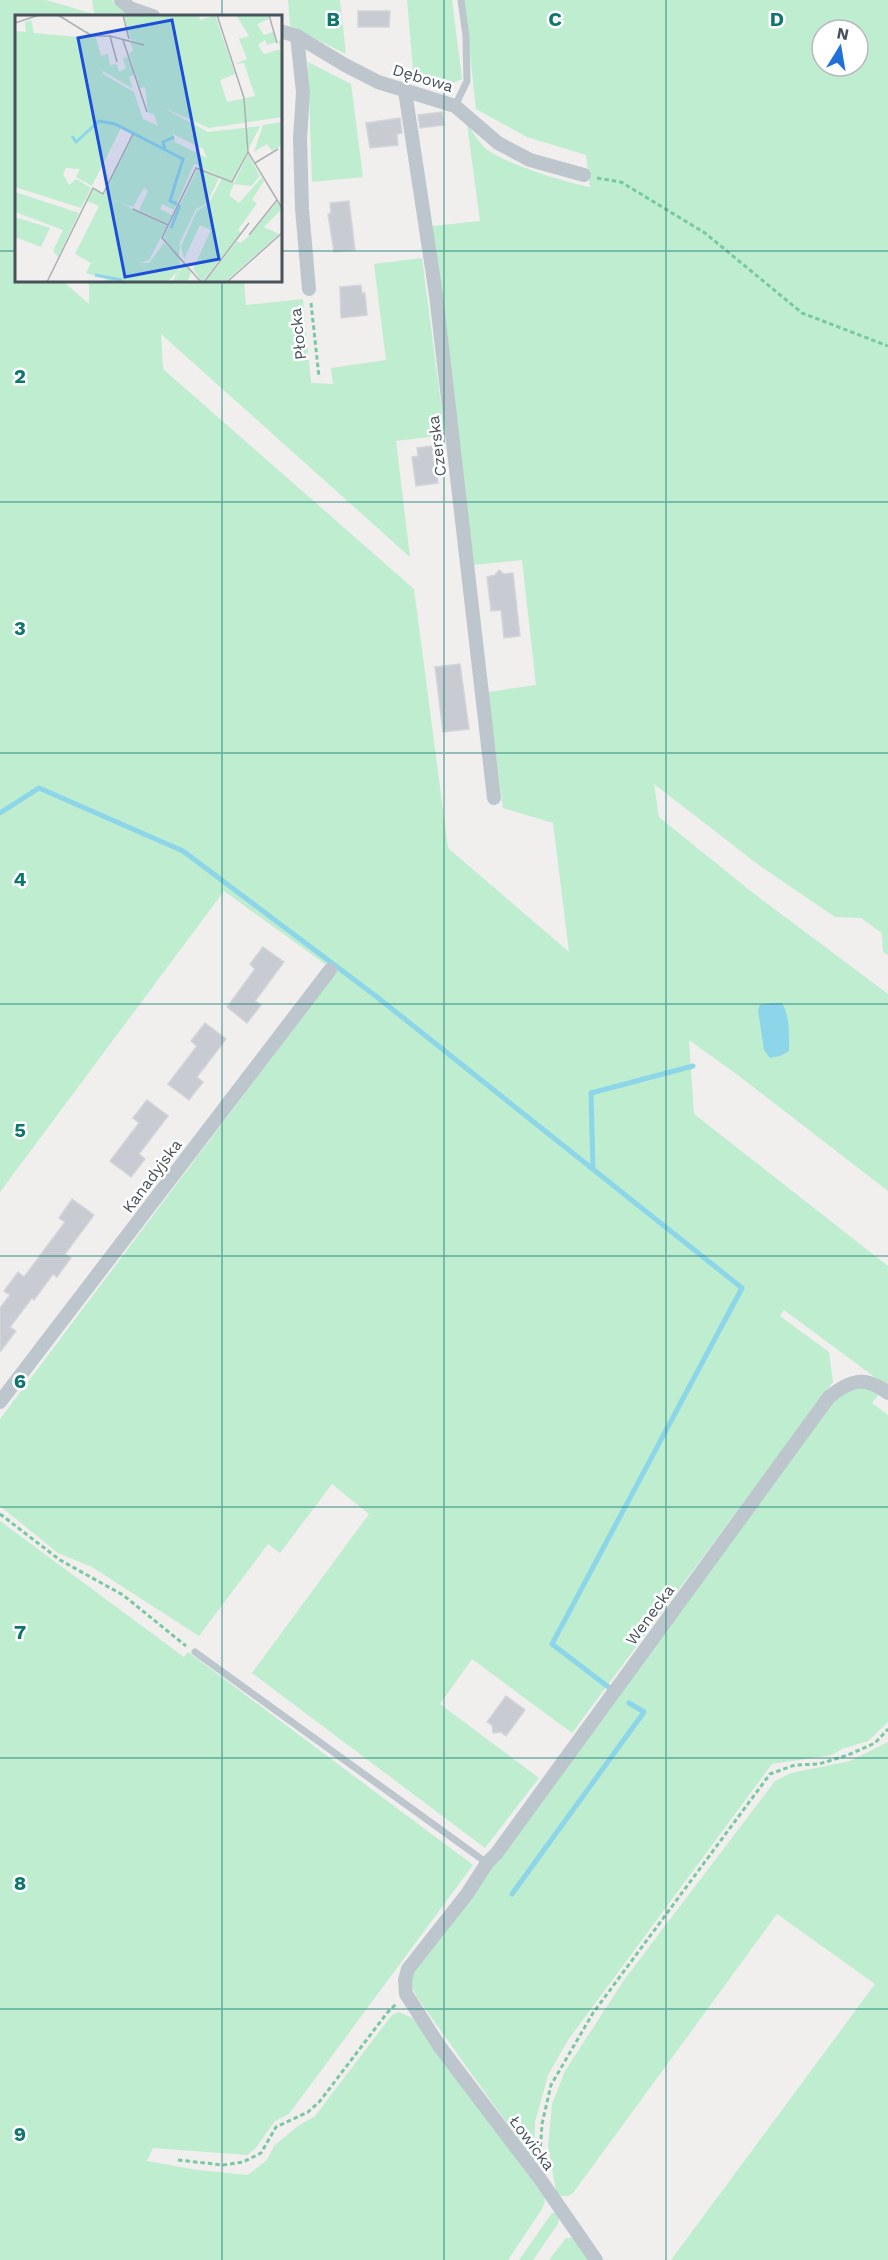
<svg xmlns="http://www.w3.org/2000/svg" width="888" height="2260" viewBox="0 0 888 2260" font-family="'Work Sans',sans-serif">
  <style>
    .green { fill: #beedd0; fill-rule: evenodd }
    .water { fill: #8dd5e8 }
    .lines { fill: none; stroke-linecap: round; stroke-linejoin: round }
    .stream { stroke: #8dd5e8; stroke-width: 5 }
    .building { fill: #c8cbd1; stroke: #d3d5da; stroke-width: 1.5 }
    .path { stroke: #78c9a1; stroke-width: 3; stroke-dasharray: 4.5 3; stroke-linecap: butt }
    .service { stroke: #bdc6cd; stroke-width: 7 }
    .minor { stroke: #bdc6cd; stroke-width: 14 }
    .grid { fill: none; stroke: #0f766e; stroke-width: 1.5; stroke-opacity: 0.55 }
    .labels { text-anchor: middle; dominant-baseline: central; stroke-width: 5; stroke-linejoin: round; paint-order: stroke }
    .street-label { font-size: 16px; fill: #47525b; stroke: #fff }
    .inset-river { fill: none; stroke: #8dd5e8; stroke-width: 3 }
    .inset-road { fill: none; stroke: #adb0b3; stroke-width: 1.5 }
    .view { fill: #1d4ed8; fill-opacity: 0.15; stroke: #1d4ed8; stroke-width: 3 }
    .inset-edge { fill: none; stroke: #47525b; stroke-width: 3 }
    .grid-label { font-size: 20px; text-anchor: middle; font-weight: bold; fill: #0f766e; stroke: #fff; stroke-width: 5; stroke-linejoin: round; paint-order: stroke }
  </style>
  <rect width="100%" height="100%" fill="#f1eeee"/>
  <g class="green">
    <path d="M0,0H46L94,14L92,0H112L129,16H16V280L63,281L89,304V280L244,281L246,305L303,299L311,383L333,384L331,368L386,360L374,264L422,258L445,435L396,441L410,557L161,334L163,369L414,589L448,848L569,952L553,823L503,808L488,692L536,685L522,560L473,565L432,226L480,221L467,124C473,132 478,141 484,147C501,163 568,183 590,187L586,155L527,137L476,109L464,0H888V955L883,952L882,933L861,918L835,917L760,866L654,784L659,817L753,893L888,994V1191L739,1076L689,1040L694,1114L888,1266V1387L784,1310L780,1316L829,1352L833,1382L572,1733L472,1659L440,1704L539,1778L485,1848L252,1673L369,1514L332,1484L280,1553L268,1544L199,1636L92,1567L58,1553L0,1506V1419L336,972L224,891L0,1192ZM822,30H858V66H822Z"/>
    <path d="M288,0H340L346,54L290,26Z"/>
    <path d="M407,0H452L462,79L446,86L414,81Z"/>
    <path d="M308,62L351,84L363,177L312,182Z"/>
    <path d="M863,1384L881,1391L872,1403L888,1415V1722L868,1741L842,1749L832,1755L772,1764L568,2040L548,2075L535,2122L534,2161L416,1996L411,1983L413,1970L838,1395Z"/>
    <path d="M0,1521L184,1657L188,1652L473,1865L289,2114L275,2121L255,2149L247,2155L153,2148L147,2161L198,2170L248,2175L267,2160L274,2146L298,2126L315,2116L392,2015L399,2012L416,2020L544,2197L545,2201L542,2209L508,2260H0Z"/>
    <path d="M888,1742V2260H671L875,1984L777,1914L573,2193L568,2196H561L556,2191L548,2146L552,2104L565,2071L624,1980L775,1781L791,1773L850,1761Z"/>
    <path d="M552,2213H556L559,2218L558,2224L533,2260H519Z"/>
    <path d="M566,2238H573L588,2260H549Z"/>
  </g>
  <path class="water" d="M771,1003H782C790,1017 789,1034 789,1051L780,1056L770,1058L764,1050L758,1010L760,1005Z"/>
  <g class="lines">
    <g class="stream">
      <path d="M0,813L39,788L183,851L377,997L742,1288L552,1644L611,1689"/>
      <path d="M593,1169L591,1093L693,1066"/>
      <path d="M512,1894L644,1712L629,1703"/>
    </g>
  </g>
  <g class="building">
    <path d="M358,11H390L389,27H358Z"/>
    <path d="M442,112L444,125L420,128L418,115Z"/>
    <path d="M400,118L402,133L397,134L398,145L370,148L366,123Z"/>
    <path d="M349,201L355,250L334,252L328,214L331,213L330,203Z"/>
    <path d="M361,285L362,293H365L367,315L341,318L340,287Z"/>
    <path d="M433,446L438,483L416,486L412,457L418,456L417,448Z"/>
    <path d="M499,570L504,574L513,573L520,636L504,638L501,610L491,611L487,577L495,575Z"/>
    <path d="M460,664L469,729L443,732L435,667Z"/>
    <path d="M263,947L284,962L255,1001L261,1005L247,1023L227,1007L255,969L250,964Z"/>
    <path d="M205,1023L226,1039L197,1077L203,1082L189,1100L168,1084L197,1046L191,1041Z"/>
    <path d="M147,1100L168,1116L139,1154L145,1159L131,1177L110,1161L139,1123L133,1118Z"/>
    <path d="M72,1199L94,1215L65,1254L71,1258L57,1277L53,1274L34,1300L32,1298L10,1327L16,1331L0,1352V1308L10,1295L4,1291L18,1272L24,1277L65,1222L59,1218Z"/>
    <path d="M506,1696L525,1710L506,1736L501,1732L493,1733L492,1725L487,1722Z"/>
  </g>
  <g class="lines">
    <g class="path">
      <path d="M597,178L621,182L705,233L802,313L888,346"/>
      <path d="M311,303L319,377"/>
      <path d="M0,1514L60,1560L123,1595L186,1646"/>
      <path d="M540,2154L542,2124L551,2085L593,2013L770,1774L795,1765L819,1764L848,1755L875,1743L888,1729"/>
      <path d="M178,2160L223,2165L243,2162L261,2153L276,2127L308,2112L320,2101L387,2013L396,2004"/>
    </g>
    <g class="service">
      <path d="M455,106L467,81L466,36L461,0"/>
      <path d="M195,1652L487,1863"/>
    </g>
    <g class="minor">
      <path d="M121,0L130,8L153,16"/>
      <path d="M280,31L297,36L345,65L378,82L455,106L498,143L530,160L584,175"/>
      <path d="M297,36L303,92L300,138L302,209L309,289"/>
      <path d="M405,91L436,295L494,798"/>
      <path d="M0,1402L330,970"/>
      <path d="M596,2260L540,2179L440,2047L406,1994L405,1980L408,1969L467,1894L487,1863L496,1854L829,1397C850,1380 865,1375 888,1393"/>
    </g>
  </g>
  <path class="grid" d="M222,0V16M444,0V2260M666,0V2260M0,251H16M280,251H888M222,280V2260M0,502H888M0,753H888M0,1004H888M0,1256H888M0,1507H888M0,1758H888M0,2009H888"/>
  <g class="labels">
    <g class="street-label">
      <text transform="translate(423 78) rotate(17)">Dębowa</text>
      <text transform="translate(298 334) rotate(-96)">Płocka</text>
      <text transform="translate(437 446) rotate(-97)">Czerska</text>
      <text transform="translate(152 1176) rotate(-53)">Kanadyjska</text>
      <text transform="translate(650 1615) rotate(-54)">Wenecka</text>
      <text transform="translate(532 2143) rotate(53)">Łowicka</text>
    </g>
  </g>
  <g transform="translate(15 15)">
    <rect width="267" height="267" fill="#f1eeee"/>
    <path d="M108,0H184L185,5L200,0L220,59L205,65L212,87L240,81L229,48L220,49L232,44L224,24L234,21L221,0H252L254,4L242,9L249,20L258,17L261,27L252,30L250,25L243,30L249,39L266,34L263,26L267,25V102L194,113L149,93L193,117L245,111L217,167L185,152L204,163L192,188L181,194L165,227L164,241L148,224L184,151L179,149L159,195L147,189L145,194L157,200L153,209L124,195L133,176L129,173L118,192L101,186L89,179L119,119L106,113L77,171L61,162L65,154L51,153L48,159L54,170L61,164L76,173L66,193L0,172V16L11,17L10,7L16,5L19,18L73,23L71,15L81,23L86,41L93,39L95,50L102,49L104,57L111,53L108,43L113,42L119,60L114,62L118,74L88,56V59L119,77L128,104L143,111L139,99L133,98L130,72L125,73L114,38L118,36L115,27L129,30L116,25ZM158,119L188,134L192,143L160,127ZM267,107V130L257,136L252,129L239,137L248,110ZM233,139L245,161L236,171L219,169L214,180L224,188L247,162L249,166L237,185L242,188L223,215L226,218L187,267L178,254L196,215L185,210L169,244L166,231L182,196L194,188L207,163L219,168ZM78,174L152,211L134,245L124,248H134L149,228L166,244L162,255L168,247L160,265L169,248L177,256L172,267H158L162,257L152,267H90L91,264L71,258L76,248L60,239L84,191L72,186ZM0,177L64,198L43,242L38,236L48,215L0,197ZM262,187L267,194L249,212L264,219L210,267H190L222,226L225,228L234,221ZM0,202L35,213L26,232L0,222Z" fill="#beedd0" fill-rule="evenodd"/>
    <path class="inset-river" d="M57,121L61,127L84,106L100,109L168,144L155,186L162,189M150,134L148,127L159,122M156,213L165,190M80,260L107,265"/>
    <path class="inset-road" d="M43,0L77,21H95L129,30M108,0L114,24M202,0L229,83L233,137L267,193M254,0L262,28M0,8L24,0M95,21L102,47M108,25L132,97M240,148L263,134M118,194L153,210M234,220L262,185M32,267L78,173L88,179L118,119M186,267L147,223L181,153L217,167L233,137M189,267L234,208M212,267L267,218"/>
    <path class="view" d="M157,5L204,244L110,262L63,23Z"/>
    <rect width="267" height="267" class="inset-edge"/>
  </g>
  <g class="grid-label">
    <text x="333" y="26">B</text>
    <text x="555" y="26">C</text>
    <text x="777" y="26">D</text>
    <text x="20" y="383">2</text>
    <text x="20" y="635">3</text>
    <text x="20" y="886">4</text>
    <text x="20" y="1137">5</text>
    <text x="20" y="1388">6</text>
    <text x="20" y="1639">7</text>
    <text x="20" y="1890">8</text>
    <text x="20" y="2141">9</text>
  </g>
  <g transform="translate(840 48) rotate(11)"><circle r="28" fill="#ffffff" stroke="#b5babd" stroke-width="1.5"/>
  <path d="M0-4.5L10 22L0 15L-10 22Z" fill="#2171d8"/>
  <text y="-9" font-size="16" font-weight="bold" text-anchor="middle" fill="#47525b">N</text>
  </g>
</svg>
